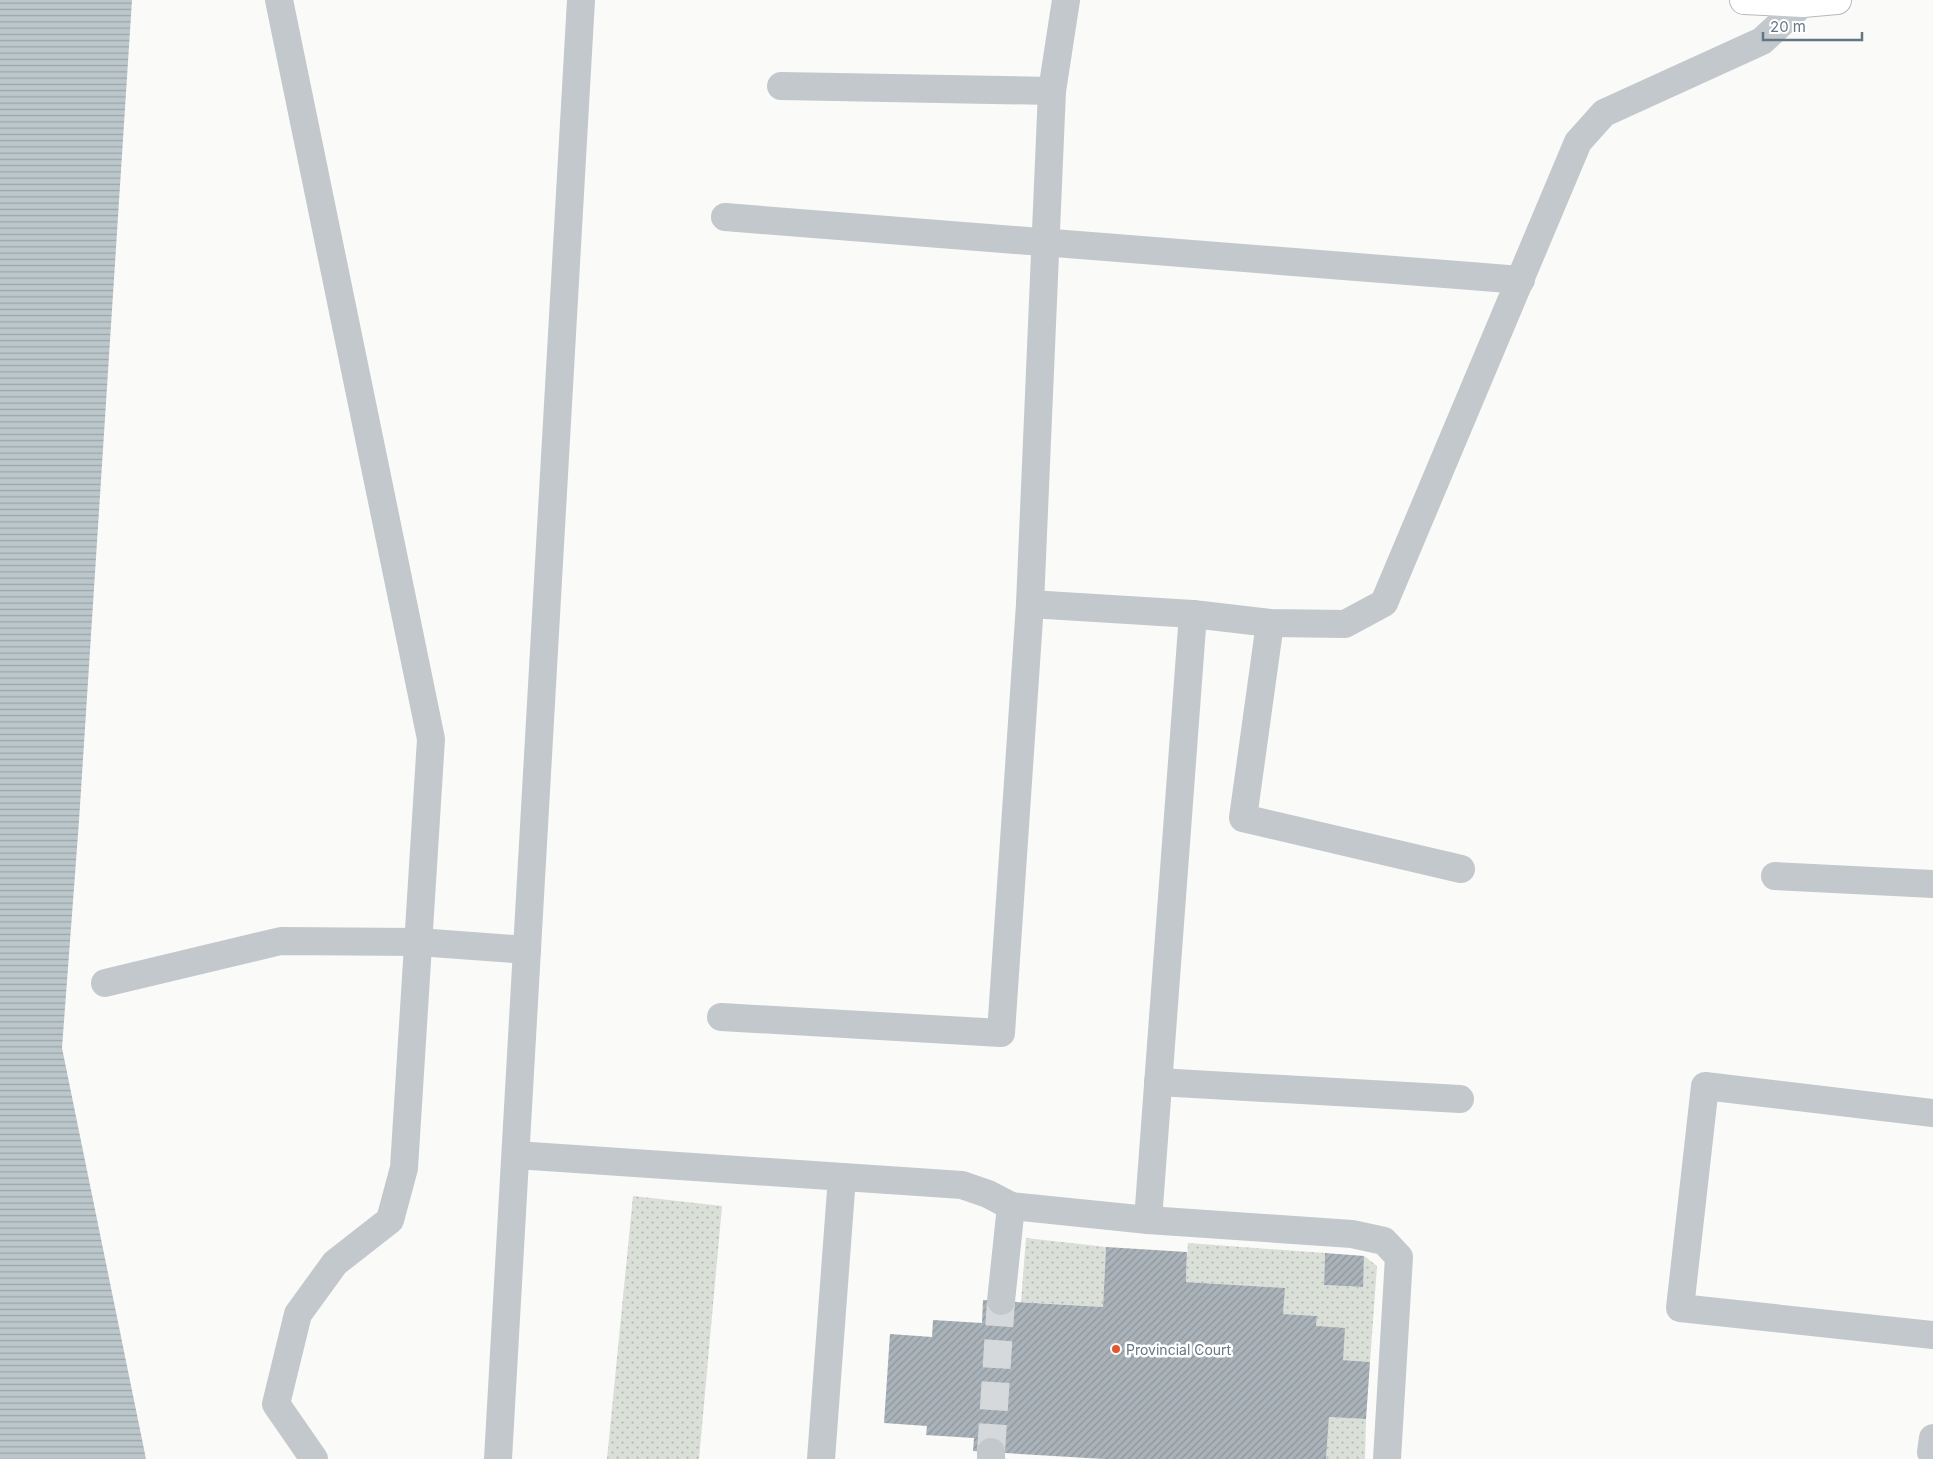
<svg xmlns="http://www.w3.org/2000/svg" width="1933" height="1459" viewBox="0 0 1933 1459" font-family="Inter,sans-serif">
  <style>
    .garden { fill: url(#garden-dots) }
    .water { fill: url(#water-rules) }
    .building { fill: url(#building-hatch) }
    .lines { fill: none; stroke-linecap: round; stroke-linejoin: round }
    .minor-tunnel { stroke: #d5d9db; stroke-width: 28; stroke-dasharray: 28 14; stroke-linecap: butt }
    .major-casing { stroke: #b5babe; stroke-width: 30 }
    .minor { stroke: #c3c8cc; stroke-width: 28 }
    .major { stroke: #fff; stroke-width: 28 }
    .poi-dot { fill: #e4572e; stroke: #fff; stroke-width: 2 }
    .labels { text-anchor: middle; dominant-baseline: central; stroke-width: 5; stroke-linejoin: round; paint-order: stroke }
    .poi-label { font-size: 14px; fill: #657683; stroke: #fff; text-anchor: start }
  </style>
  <defs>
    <pattern id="garden-dots" width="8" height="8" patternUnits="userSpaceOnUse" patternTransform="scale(1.25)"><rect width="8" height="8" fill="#dadfd7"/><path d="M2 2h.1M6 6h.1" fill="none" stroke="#b4b9b4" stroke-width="1.8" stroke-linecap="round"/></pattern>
    <pattern id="water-rules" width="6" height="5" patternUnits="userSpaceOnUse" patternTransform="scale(1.25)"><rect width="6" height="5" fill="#bbc7cb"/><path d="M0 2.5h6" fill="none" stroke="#9ca6aa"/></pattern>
    <pattern id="building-hatch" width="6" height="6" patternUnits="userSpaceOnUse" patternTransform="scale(1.25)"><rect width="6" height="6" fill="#aab3b9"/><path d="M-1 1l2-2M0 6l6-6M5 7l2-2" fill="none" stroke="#8e969c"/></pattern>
  </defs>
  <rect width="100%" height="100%" fill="#fafaf8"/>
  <g class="garden">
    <path d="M633,1196L722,1206L699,1459H607Z"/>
    <path d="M1026,1238L1106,1247L1103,1307L1021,1302Z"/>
    <path d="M1188,1243L1325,1253L1324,1285L1362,1287L1364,1256L1377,1266L1370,1362L1343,1360L1316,1326L1317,1316L1283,1314L1284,1288L1186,1282Z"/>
    <path d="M1329,1417L1366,1419L1365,1459H1326Z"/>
  </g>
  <path class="water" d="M0,0H132L79,821L62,1048L146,1459H0Z"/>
  <g class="building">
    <path d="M1106,1247L1187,1252L1186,1282L1285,1288L1283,1314L1317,1316L1316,1326L1345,1328L1343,1360L1370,1362L1366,1419L1329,1417L1326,1459H1104L973,1451L974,1438L926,1435L927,1426L884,1423L890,1334L932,1337L933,1320L982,1323L983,1300L1103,1307Z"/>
    <path d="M1325,1253L1364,1256L1363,1287L1324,1285Z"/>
  </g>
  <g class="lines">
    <path class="minor-tunnel" d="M991,1452L1001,1301"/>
    <g class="major-casing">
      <path id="major" d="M1744,0L1803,3L1837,0"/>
    </g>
    <g class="minor">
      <path d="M279,0L431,739L404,1168L390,1220L335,1263L298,1314L276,1404L314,1459"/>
      <path d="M781,86L1052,91"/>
      <path d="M725,217L1521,280"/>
      <path d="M1030,604L1193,614L1270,623L1345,624L1384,603L1578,142L1604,113L1762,41L1803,3"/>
      <path d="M1270,623L1243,818L1461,869"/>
      <path d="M1775,876L1933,884"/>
      <path d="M105,983L281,941L418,942L527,950"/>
      <path d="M721,1017L1001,1033L1030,604L1052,91L1066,0"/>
      <path d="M1158,1082L1460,1099"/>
      <path d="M1933,1113L1705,1086L1680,1308L1933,1335"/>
      <path d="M516,1155L962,1185L988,1194L1011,1206L1148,1220L1352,1234L1384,1241L1399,1257L1387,1459"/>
      <path d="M1148,1220L1193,614"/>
      <path d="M1001,1301L1011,1206"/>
      <path d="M1933,1438L1931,1452L1933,1454"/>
      <path d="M498,1459L581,0"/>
      <path d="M821,1459L842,1177"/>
      <path d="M991,1459V1452"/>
    </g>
    <use href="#major" class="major"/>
  </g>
  <circle class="poi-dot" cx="1116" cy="1349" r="5"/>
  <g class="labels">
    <g class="poi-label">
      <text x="1126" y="1349">Provincial Court</text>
    </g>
  </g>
  <path d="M1763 32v8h99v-8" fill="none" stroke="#657683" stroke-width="2.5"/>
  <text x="1770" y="32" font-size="15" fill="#657683" stroke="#ffffff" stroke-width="4" paint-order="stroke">20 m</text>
</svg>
